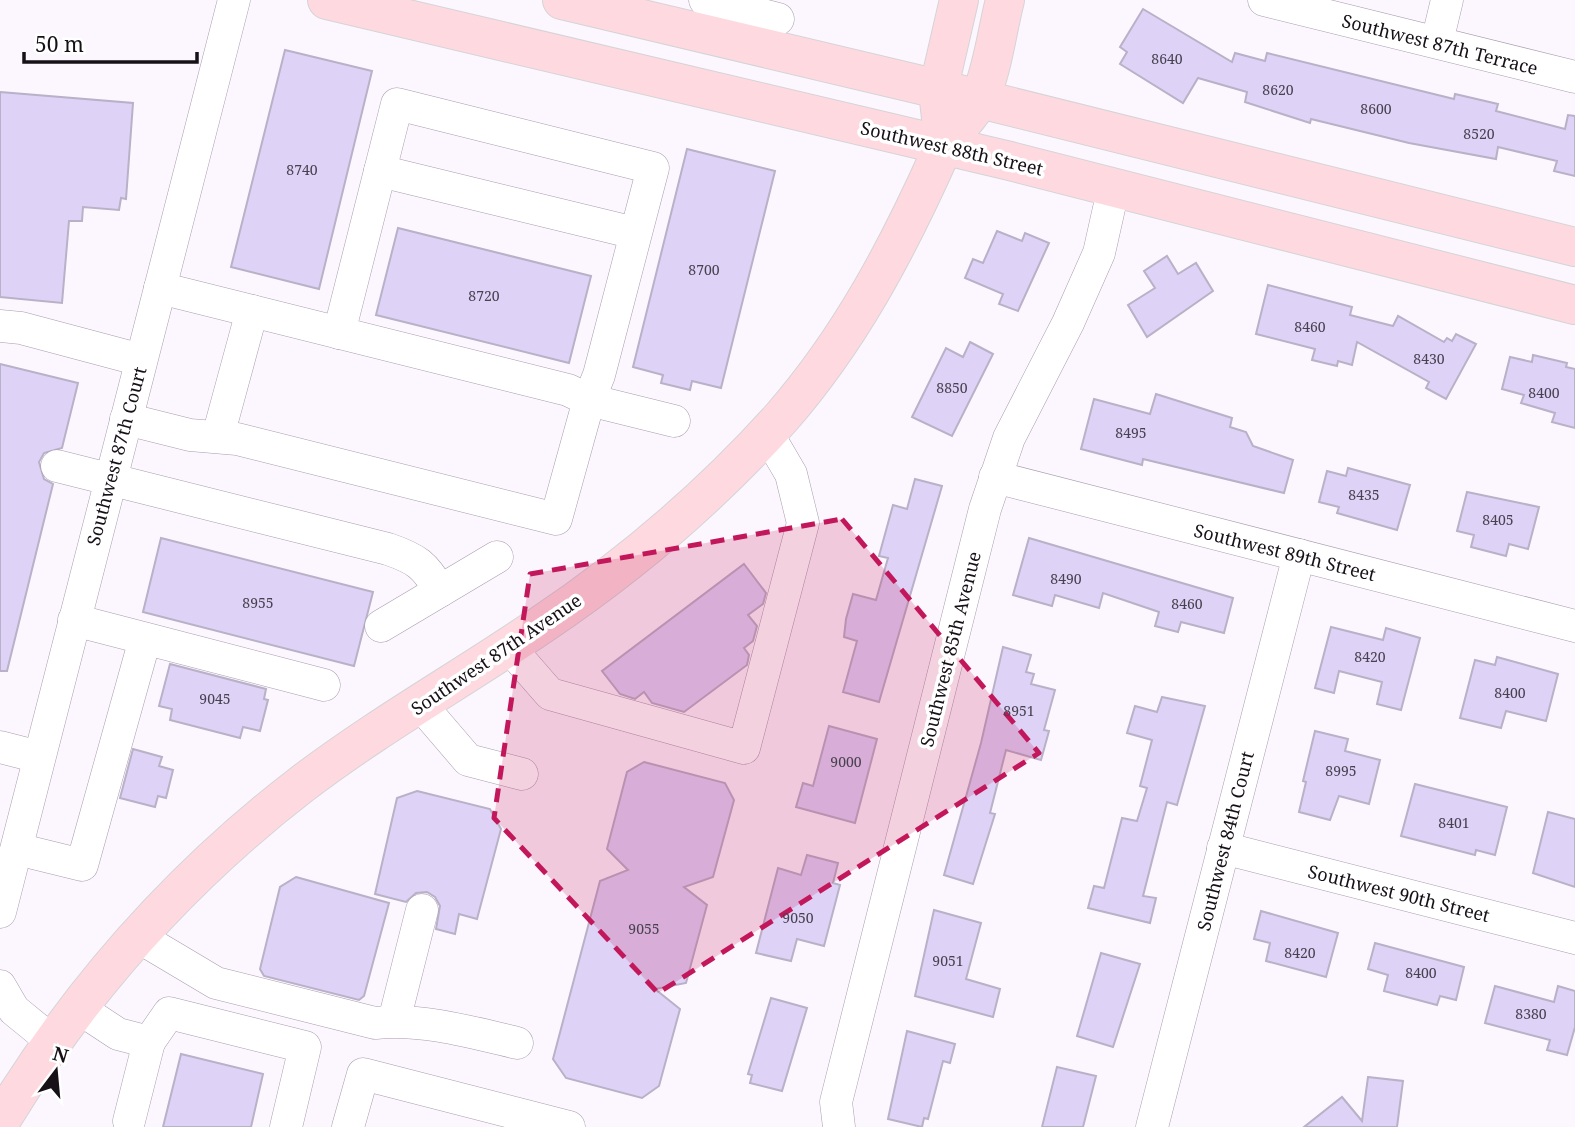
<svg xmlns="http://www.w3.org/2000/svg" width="1575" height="1127" viewBox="0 0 1575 1127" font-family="'Noto Serif',serif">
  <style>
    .building { fill: #ded3f7; stroke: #b8b1c7; stroke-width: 2 }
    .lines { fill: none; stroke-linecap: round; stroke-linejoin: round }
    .minor-casing { stroke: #aa9cae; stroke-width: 33 }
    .major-casing { stroke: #d5d4d5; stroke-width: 40 }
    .minor { stroke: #fff; stroke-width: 32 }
    .major { stroke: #fedae0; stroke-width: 38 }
    .marked { fill: #c2185b; fill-opacity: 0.2; stroke: #c2185b; stroke-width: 5; stroke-dasharray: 14 9; stroke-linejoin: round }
    .labels { text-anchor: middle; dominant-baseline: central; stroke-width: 7; stroke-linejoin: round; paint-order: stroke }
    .number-label { font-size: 14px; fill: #48414f }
    .street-label { font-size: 18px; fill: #161017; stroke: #fff }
  </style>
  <rect width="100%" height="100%" fill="#fcf6fe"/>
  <g class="building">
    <path d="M1143,9L1232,62L1235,53L1265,61L1267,53L1454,99L1455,94L1498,104L1496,111L1565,129L1568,115L1575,116V176L1554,171L1557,161L1498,147L1496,159L1409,143L1311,119L1310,123L1245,102L1247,92L1198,78L1183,103L1120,64L1127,52L1120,47Z"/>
    <path d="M285,50L372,71L319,289L231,267Z"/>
    <path d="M0,92L133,103L126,199L121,198L119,210L83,207L82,221H69L62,303L0,297Z"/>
    <path d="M687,149L775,171L721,388L692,381L690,390L661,383L663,375L633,367Z"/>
    <path d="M398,228L591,276L569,363L376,315Z"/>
    <path d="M997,231L1022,241L1025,233L1049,243L1018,311L999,304L1003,294L965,278L973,259L983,263Z"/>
    <path d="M1167,256L1178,274L1196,263L1213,291L1147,337L1128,305L1155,288L1144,271Z"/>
    <path d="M1268,285L1352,307L1350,315L1393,326L1398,316L1444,342L1447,338L1452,341L1456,334L1476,344L1446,399L1426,388L1429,382L1357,342L1352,365L1338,361L1337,366L1312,360L1315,349L1256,334Z"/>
    <path d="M970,342L993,354L952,436L912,417L946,348L963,357Z"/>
    <path d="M1533,355L1567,363L1566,367L1575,369V428L1552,422L1555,413L1521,403L1524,395L1502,389L1510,357L1532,362Z"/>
    <path d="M0,364L78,383L62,448L44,453L39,462L44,479L53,484L7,671H0Z"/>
    <path d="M1156,394L1232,418L1230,427L1246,432L1253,446L1293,460L1284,493L1143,459L1142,465L1081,449L1094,399L1150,414Z"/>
    <path d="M1348,468L1410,485L1397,530L1337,513L1339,507L1319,502L1327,471L1346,476Z"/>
    <path d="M915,479L942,486L879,702L843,692L857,641L844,637L846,619L853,594L876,600L888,558L879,556L893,505L907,509Z"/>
    <path d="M1467,492L1539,507L1528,549L1509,544L1506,556L1471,547L1474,535L1457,531Z"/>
    <path d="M161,538L373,592L354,666L143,612Z"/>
    <path d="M1029,538L1233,598L1224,633L1181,622L1178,632L1155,626L1159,612L1103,593L1099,608L1055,595L1052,606L1013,595Z"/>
    <path d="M744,564L766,593L763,604L748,615L757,626L753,641L744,648L749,655L747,665L684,712L652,703L644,692L635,699L620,694L602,671Z"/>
    <path d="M1331,627L1383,640L1386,628L1420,638L1401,710L1377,704L1382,682L1339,671L1334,693L1315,688Z"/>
    <path d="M1003,647L1031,655L1026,672L1034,674L1031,684L1055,690L1044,730L1049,731L1041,760L1006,750L990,813L995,814L973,884L944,875L981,743Z"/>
    <path d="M1497,657L1558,674L1546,721L1506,711L1501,728L1460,718L1475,660L1495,665Z"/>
    <path d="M170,664L266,689L264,699L268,700L260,731L243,727L240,738L170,720L172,709L159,706Z"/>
    <path d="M1162,697L1205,706L1177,805L1167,802L1143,896L1156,898L1150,923L1088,908L1094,886L1104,888L1122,818L1137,821L1147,788L1140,786L1152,740L1127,733L1135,706L1157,712Z"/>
    <path d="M829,726L877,739L855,823L796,807L803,783L813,786Z"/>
    <path d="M1315,731L1348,739L1345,751L1380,760L1369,804L1339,796L1330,820L1299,812L1306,782L1303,781Z"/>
    <path d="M133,749L162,757L159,766L173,770L166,798L158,796L155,807L120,798Z"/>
    <path d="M644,762L725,783L734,800L713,877L684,887L707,905L686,983L655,989L680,1009L659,1086L642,1098L566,1078L553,1059L600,881L628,870L607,849L627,772Z"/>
    <path d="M1415,784L1507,807L1495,855L1476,850L1475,855L1401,836Z"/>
    <path d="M417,791L490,809L501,829L477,919L459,914L455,934L436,929L440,906L435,897L427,892L416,893L406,902L375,894L397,798Z"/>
    <path d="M1548,812L1575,819V887L1533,873Z"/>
    <path d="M807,855L838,863L833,883L840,885L824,946L797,939L791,961L756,953L778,868L801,875Z"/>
    <path d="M296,877L389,903L364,996L359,1000L264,976L260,969L280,887Z"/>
    <path d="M934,910L981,923L966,979L1000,989L993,1017L915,996Z"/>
    <path d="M1261,911L1338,933L1326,977L1266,961L1270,943L1254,939Z"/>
    <path d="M1375,943L1464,967L1456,1000L1440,996L1437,1005L1384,991L1388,975L1368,969Z"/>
    <path d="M1101,953L1140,964L1113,1047L1077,1036Z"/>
    <path d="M1495,986L1554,1002L1558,986L1575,991V1027L1567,1055L1547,1050L1550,1040L1485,1023Z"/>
    <path d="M771,998L807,1008L782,1091L750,1083L752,1075L748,1074Z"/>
    <path d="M907,1031L955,1044L950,1063L943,1061L928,1119L924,1118L922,1127L888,1119Z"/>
    <path d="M181,1054L263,1074L251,1127H163Z"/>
    <path d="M1057,1067L1096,1076L1083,1127H1042Z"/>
    <path d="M1368,1077L1403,1081L1397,1127H1304L1342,1097L1362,1121Z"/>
  </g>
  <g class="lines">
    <g class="minor-casing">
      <g id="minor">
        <path d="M705,0L778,19"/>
        <path d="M1264,0L1575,77"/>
        <path d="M1437,42L1447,0"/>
        <path d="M380,171L635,233"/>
        <path d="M0,326L21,328L141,360"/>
        <path d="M339,333L397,104L653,168L599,375L589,400L674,421"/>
        <path d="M126,419L190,435L237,439L556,519L589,400L568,390L160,288"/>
        <path d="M218,436L252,311"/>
        <path d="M57,466L388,549C417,559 425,565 440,591"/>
        <path d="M995,477L1575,626"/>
        <path d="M74,620L324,685"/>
        <path d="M381,626L497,557"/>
        <path d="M509,647L550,694L744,748L803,523L791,474L767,433"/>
        <path d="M420,704L468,760L522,774"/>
        <path d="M0,747L39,757"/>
        <path d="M1223,848L1575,938"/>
        <path d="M17,849L82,865L145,639"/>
        <path d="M0,912L234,0"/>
        <path d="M137,936L216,983L375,1023C422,1018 471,1032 517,1043"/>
        <path d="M0,986L14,1010L52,1041"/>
        <path d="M77,1007L118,1034L149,1042L169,1013L305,1047L286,1127"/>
        <path d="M394,1021L422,910"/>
        <path d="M129,1121L149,1042"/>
        <path d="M348,1127L363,1074L569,1127"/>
        <path d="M839,1127L836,1102L985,509L1009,438L1068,323L1099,253L1114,186"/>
        <path d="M1152,1127L1299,555"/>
      </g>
    </g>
    <g class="major-casing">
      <g id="major">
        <path d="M327,0L1010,161L1575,305"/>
        <path d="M562,0L980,99L1575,247"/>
        <path d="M941,118L938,91L959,0"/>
        <path d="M0,1122C79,992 181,877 302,784C378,726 462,679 541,625C629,566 710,497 781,418C850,339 897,250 940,154C949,133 971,118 980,98C993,68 997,31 1005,0"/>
      </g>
    </g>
    <use href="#minor" class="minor"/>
    <use href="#major" class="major"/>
  </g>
  <path class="marked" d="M842,519L1039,753L658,993L494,818L530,574Z"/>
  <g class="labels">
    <g class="number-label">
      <text x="1167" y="58">8640</text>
      <text x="1278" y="89">8620</text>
      <text x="1376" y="108">8600</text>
      <text x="1479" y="133">8520</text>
      <text x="302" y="169">8740</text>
      <text x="704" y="269">8700</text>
      <text x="484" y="295">8720</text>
      <text x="1310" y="326">8460</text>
      <text x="1429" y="358">8430</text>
      <text x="952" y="387">8850</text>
      <text x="1544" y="392">8400</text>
      <text x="1131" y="432">8495</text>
      <text x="1364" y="494">8435</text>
      <text x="1498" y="519">8405</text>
      <text x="1066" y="578">8490</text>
      <text x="258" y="602">8955</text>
      <text x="1187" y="603">8460</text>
      <text x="1370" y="656">8420</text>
      <text x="1510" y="692">8400</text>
      <text x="215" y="698">9045</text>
      <text x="1019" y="710">8951</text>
      <text x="846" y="761">9000</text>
      <text x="1341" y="770">8995</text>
      <text x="1454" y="822">8401</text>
      <text x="798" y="917">9050</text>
      <text x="644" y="928">9055</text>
      <text x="1300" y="952">8420</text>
      <text x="948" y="960">9051</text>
      <text x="1421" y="972">8400</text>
      <text x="1531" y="1013">8380</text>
    </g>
    <g class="street-label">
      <text transform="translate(1440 44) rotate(14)">Southwest 87th Terrace</text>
      <text transform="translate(952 148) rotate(13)">Southwest 88th Street</text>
      <text transform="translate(116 456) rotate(-75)">Southwest 87th Court</text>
      <text transform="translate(1285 552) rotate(14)">Southwest 89th Street</text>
      <text transform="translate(950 649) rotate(-76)">Southwest 85th Avenue</text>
      <text transform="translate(496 654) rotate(-34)">Southwest 87th Avenue</text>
      <text transform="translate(1225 841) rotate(-76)">Southwest 84th Court</text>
      <text transform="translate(1399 893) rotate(14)">Southwest 90th Street</text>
    </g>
  </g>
  <g transform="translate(56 1071) rotate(16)" stroke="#ffffff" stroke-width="5" paint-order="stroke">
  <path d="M0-5L12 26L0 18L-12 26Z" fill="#161017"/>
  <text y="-10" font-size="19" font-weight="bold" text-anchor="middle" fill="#161017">N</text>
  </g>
  <path d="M24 52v10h173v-10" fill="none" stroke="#161017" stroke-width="3.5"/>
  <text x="35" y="52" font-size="21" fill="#161017" stroke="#ffffff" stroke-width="5" paint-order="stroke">50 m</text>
</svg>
